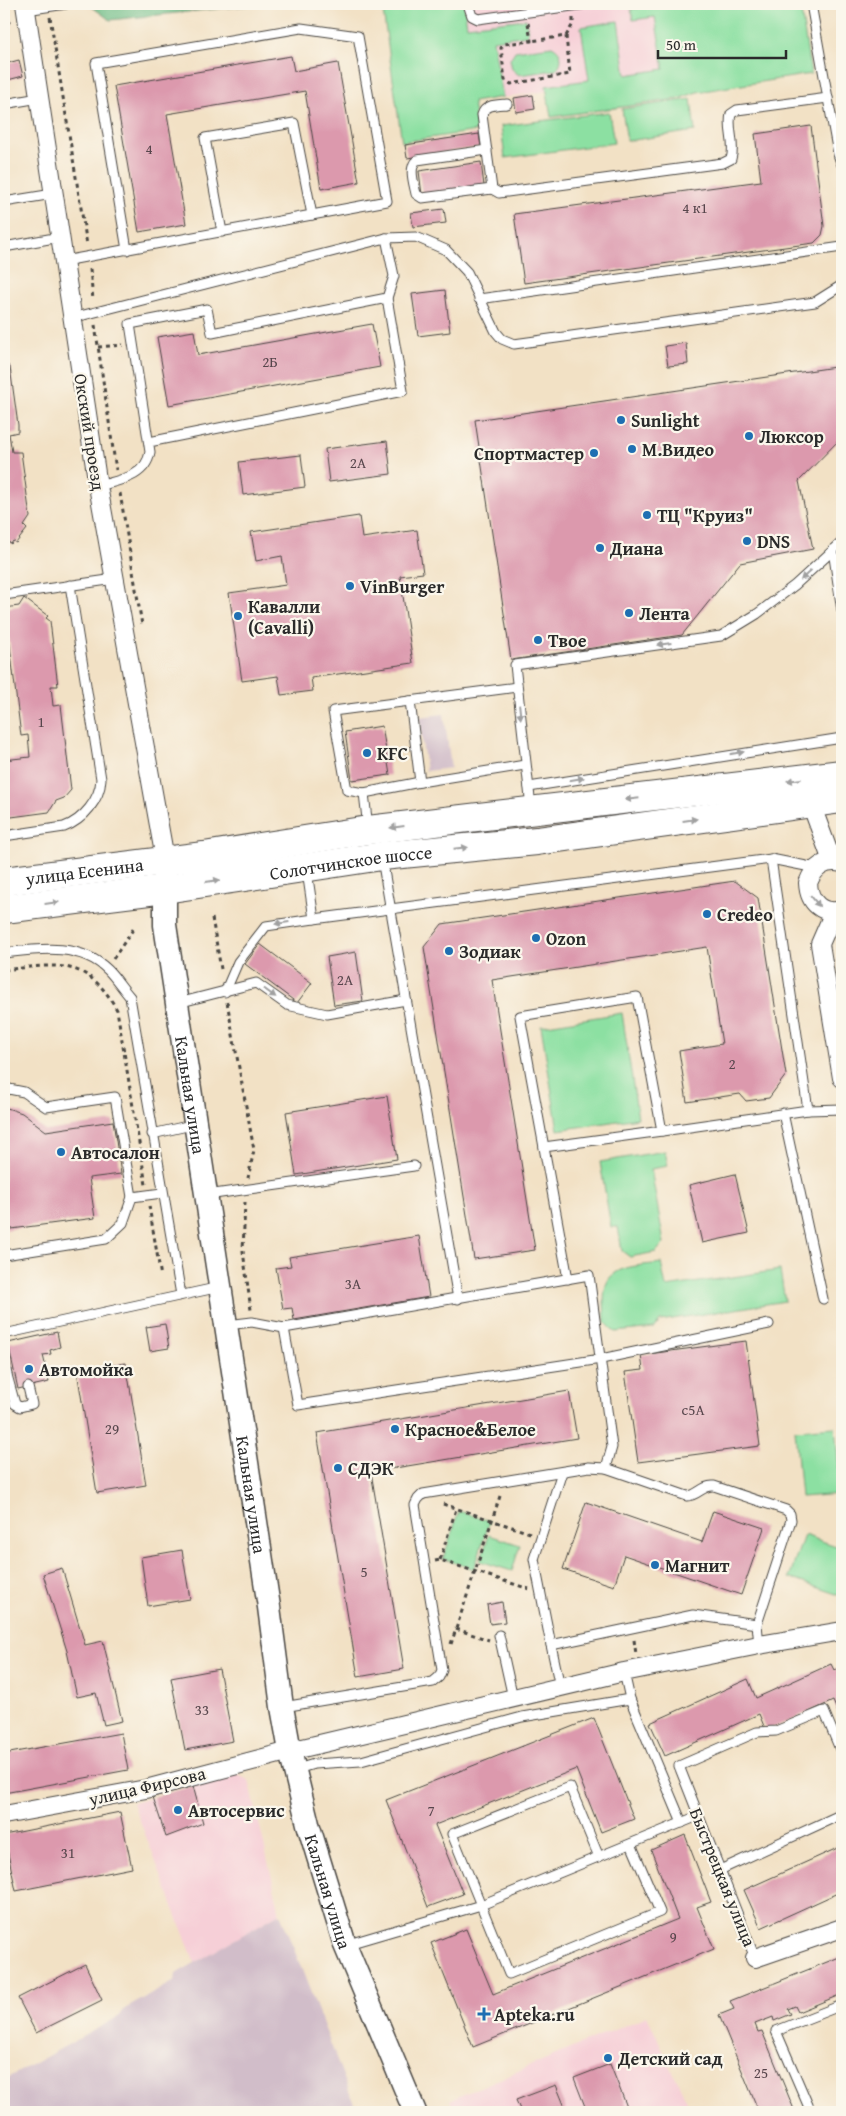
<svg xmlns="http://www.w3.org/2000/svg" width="846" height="2116" viewBox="0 0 846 2116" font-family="'Gentium Book Plus',serif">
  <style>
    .built { fill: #f6cfd7 }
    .industrial { fill: #d1bdc9 }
    .green { fill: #8ce0a2; stroke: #5c8666 }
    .forest { fill: #71be88; stroke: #4e745a }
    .building { fill: #dc99ad }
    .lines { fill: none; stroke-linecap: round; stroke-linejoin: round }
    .service-casing { stroke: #494642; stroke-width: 11 }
    .minor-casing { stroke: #494642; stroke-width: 20 }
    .tertiary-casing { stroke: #494642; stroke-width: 25 }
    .primary-casing { stroke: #494642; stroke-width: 30 }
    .path { stroke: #494642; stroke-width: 3; stroke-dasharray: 4 4; stroke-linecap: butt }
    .service { stroke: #fff; stroke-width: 9 }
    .minor { stroke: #fff; stroke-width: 18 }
    .tertiary { stroke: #fff; stroke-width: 22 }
    .primary { stroke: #fff; stroke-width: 28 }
    .oneway { fill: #a0a0a0 }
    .poi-dot { fill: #1f6fb2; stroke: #fbf7ec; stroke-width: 2 }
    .labels { text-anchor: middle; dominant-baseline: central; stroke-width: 4.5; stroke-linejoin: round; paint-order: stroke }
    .number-label { font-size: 15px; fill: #57464c }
    .poi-label { font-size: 18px; font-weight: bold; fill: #2b2b2b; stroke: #fbf7ec; text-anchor: start }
    .street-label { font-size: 18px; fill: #2b2b2b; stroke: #fbf7ec }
  </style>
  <rect width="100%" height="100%" fill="#fbf7ec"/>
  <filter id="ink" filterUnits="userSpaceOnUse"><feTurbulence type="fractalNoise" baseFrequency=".02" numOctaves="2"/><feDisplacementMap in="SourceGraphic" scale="10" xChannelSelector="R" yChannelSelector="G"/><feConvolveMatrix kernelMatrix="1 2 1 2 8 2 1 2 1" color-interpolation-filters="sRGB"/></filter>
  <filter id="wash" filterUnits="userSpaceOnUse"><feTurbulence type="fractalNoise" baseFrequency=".0096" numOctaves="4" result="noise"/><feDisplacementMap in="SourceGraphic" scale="20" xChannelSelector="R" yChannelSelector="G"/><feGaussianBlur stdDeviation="1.12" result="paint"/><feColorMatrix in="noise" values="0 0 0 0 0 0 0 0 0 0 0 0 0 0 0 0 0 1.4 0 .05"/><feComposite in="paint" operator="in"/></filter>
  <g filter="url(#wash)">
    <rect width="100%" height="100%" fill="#f2e1c5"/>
    <g class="built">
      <path d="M382,4H695L678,99L551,117L547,91L473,102L477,131L402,142Z"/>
      <path d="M235,1774L249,1780L280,1913L195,1963L133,1803Z"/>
      <path d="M647,2016L692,2112H455L450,2100Z"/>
    </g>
    <g class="industrial">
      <path d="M444,714L451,768L426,771L419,717Z"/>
      <path d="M280,1913L357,2112H4V2080L120,2016L123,2010L175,1981L176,1974Z"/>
    </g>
    <g class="green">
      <path d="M382,4H464L467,26L526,19L528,35L493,40L503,97L473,102L477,131L402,142Z"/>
      <path d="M663,4H800L811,74L697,92L678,99L551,117L546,86L589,80L581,27L618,21L626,75L664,69L655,17L633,20L631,9Z"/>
      <path d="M552,46C562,51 564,61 556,70L519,75L512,69L510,59L515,51Z"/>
      <path d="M691,99L695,131L627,141L622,109Z"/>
      <path d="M609,112L614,143L505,158L501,126Z"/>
      <path d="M622,1013L638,1118L558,1130L541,1026Z"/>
      <path d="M665,1151L668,1166L651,1169L664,1243L656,1252L630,1257L622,1251L618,1227H611L600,1162Z"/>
      <path d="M661,1263L666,1287L780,1270L785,1301L660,1321L655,1328L615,1332L605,1322C605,1312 603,1300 605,1290C608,1264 642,1266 661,1263Z"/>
      <path d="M835,1427L841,1494L801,1497L795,1430Z"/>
      <path d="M459,1511L490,1521L474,1569L443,1559Z"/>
      <path d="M489,1535L520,1545L512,1571L480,1561Z"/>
      <path d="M804,1535L842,1548V1596L789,1578Z"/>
    </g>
    <path class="forest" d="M88,4H264L110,20Z"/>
    <g id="blocks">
      <g class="building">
        <path d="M4,4H7L10,23L4,24Z"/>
        <path d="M291,56L294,71L338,63L359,182L321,189L305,91L167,114L186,224L139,232L114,86Z"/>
        <path d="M19,60L23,76L4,81V64Z"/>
        <path d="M533,95L535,109L516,112L514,98Z"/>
        <path d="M811,126L824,226L822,235L814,243L524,283L514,214L761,181L755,134Z"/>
        <path d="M479,134L481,147L407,158L405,145Z"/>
        <path d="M481,162L484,186L422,195L419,171Z"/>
        <path d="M444,209L446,223L413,227L411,213Z"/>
        <path d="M445,290L450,332L418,336L412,294Z"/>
        <path d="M372,324L380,367L169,405L157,337L194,331L198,355Z"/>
        <path d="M686,343L688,364L668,366L665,346Z"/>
        <path d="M4,362L10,367L18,425V432L9,434L12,452H21L30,517L24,526L27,529L16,543L13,541L11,544L4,539Z"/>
        <path d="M842,366V437L799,481L813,549L740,563L682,635L511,660L475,420Z"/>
        <path d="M387,441L391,474L329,482L325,449Z"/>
        <path d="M301,455L305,487L243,495L239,462Z"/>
        <path d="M359,516L362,538L417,530L423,573L400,576L413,663L311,678L313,691L281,695L278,676L242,681L229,593L286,585L282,556L256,561L251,532Z"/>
        <path d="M24,598L48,616L46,618L50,621L58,686H51L53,706L61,705L71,790L64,798L56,801L49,812L4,818V760L30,757L28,735L21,736L9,638H4V608L19,606Z"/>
        <path d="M382,726L390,775L352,780L345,732Z"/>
        <path d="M735,881L758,898L786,1075L769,1098L746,1101L740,1094L687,1102L679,1051L722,1044L707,947L492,980L535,1250L474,1259L424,947L442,924Z"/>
        <path d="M260,944L312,983L297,1003L245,964Z"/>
        <path d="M356,952L363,1001L334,1005L327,957Z"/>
        <path d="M387,1096L397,1159L296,1175L286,1112Z"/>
        <path d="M4,1107L22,1113L46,1131L113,1121L121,1174L89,1178L95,1218L4,1230Z"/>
        <path d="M735,1174L749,1233L702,1243L689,1185Z"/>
        <path d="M419,1236L429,1297L294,1320L292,1308L283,1309L276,1268L291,1266L289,1257Z"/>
        <path d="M165,1324L169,1348L150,1351L146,1327Z"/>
        <path d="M57,1332L60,1347L50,1350L51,1354L43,1355L49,1382L18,1389L8,1343Z"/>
        <path d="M746,1341L760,1446L638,1462L625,1372L643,1370L641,1355Z"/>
        <path d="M126,1363L146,1485L97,1493L77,1371Z"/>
        <path d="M569,1391L577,1438L371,1472L404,1669L358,1677L317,1433Z"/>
        <path d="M586,1502L702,1542L713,1511L764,1528L741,1595L624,1555L614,1586L563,1569Z"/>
        <path d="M182,1550L190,1599L148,1606L141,1557Z"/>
        <path d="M62,1568L85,1645L103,1641L122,1721L104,1725L96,1693L77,1697L67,1651L43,1574Z"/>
        <path d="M502,1602L505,1622L490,1624L487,1605Z"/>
        <path d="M831,1664L834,1670L842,1667V1722L833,1701L766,1731L759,1714L665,1756L650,1723L748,1679L756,1698Z"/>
        <path d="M219,1669L233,1741L185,1750L171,1678Z"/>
        <path d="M594,1718L634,1819L601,1832L576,1769L435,1825L463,1894L428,1907L386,1800Z"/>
        <path d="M121,1733L128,1770L4,1793V1754Z"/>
        <path d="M193,1786L203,1823L166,1837L153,1797Z"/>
        <path d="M120,1812L132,1868L16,1891L4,1835Z"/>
        <path d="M685,1835L711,1902L697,1907L714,1949L473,2047L431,1943L466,1929L493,1994L678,1919L651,1850Z"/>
        <path d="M842,1846V1891L761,1928L744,1890Z"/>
        <path d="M842,1956V1994L798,2012L795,2006L788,2009L791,2014L774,2021L773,2017L755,2024L758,2032L762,2031L795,2112H759L719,2015L734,2009L730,2001Z"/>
        <path d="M85,1964L102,2000L36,2033L18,1998Z"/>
        <path d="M610,2064L627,2107L615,2112H577L586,2109L574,2078Z"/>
        <path d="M556,2085L567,2112H521L516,2100Z"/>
      </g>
    </g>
  </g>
  <g filter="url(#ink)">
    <use href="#blocks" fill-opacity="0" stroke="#494642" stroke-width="1"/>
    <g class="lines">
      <g class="service-casing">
        <g id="service">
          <path d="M468,4L472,16L478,19L587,4"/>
          <path d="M811,4L838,154L842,165"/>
          <path d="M26,10L66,4"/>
          <path d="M4,104L39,98"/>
          <path d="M507,104C497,105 485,104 482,115L492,189L499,193L723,163L731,159C736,144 727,129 731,114L737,110L828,98"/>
          <path d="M487,150L417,160C408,167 414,184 416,194L422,198L492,189"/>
          <path d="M4,202L53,194"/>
          <path d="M222,232L205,138L294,123L312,215"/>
          <path d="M386,238L394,276L387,298"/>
          <path d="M4,247L60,237"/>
          <path d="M64,261L387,201L358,36L301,28L96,63L127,250"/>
          <path d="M479,299L842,247"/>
          <path d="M72,318L386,238L416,237L446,250L467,272L496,332L502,339L514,344L815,302L842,285"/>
          <path d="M98,486C120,480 146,477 150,452L130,324L207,309L212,333L387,298L403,391L149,442"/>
          <path d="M833,550L842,611"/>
          <path d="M4,595L115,579"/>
          <path d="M517,687L333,711L347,790L364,793L420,782L525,765"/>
          <path d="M410,701L420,782"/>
          <path d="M529,787L842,738"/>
          <path d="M364,793L368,828"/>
          <path d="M531,807L515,665L721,636L757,614L795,585L842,542"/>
          <path d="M4,836L64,827C83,820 100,800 101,779L70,585"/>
          <path d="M382,859L458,1299"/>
          <path d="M314,919L771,859L816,868"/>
          <path d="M4,953C38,949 80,942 108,970C116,978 122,988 130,997L181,1295"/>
          <path d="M225,992L238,962L266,926L314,919L307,871"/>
          <path d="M178,1003L256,983L287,1005L327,1014L406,1000"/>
          <path d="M4,1088L24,1092L46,1107L115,1097L132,1197"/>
          <path d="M808,1110L842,1109"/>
          <path d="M783,1113L823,1299"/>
          <path d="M152,1134L196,1124"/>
          <path d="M544,1147L662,1131"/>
          <path d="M207,1195L414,1166"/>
          <path d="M4,1255L106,1239L123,1223L132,1197L162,1193"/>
          <path d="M568,1279L520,1016L637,997L662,1131L808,1110L771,859"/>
          <path d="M227,1325L252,1322L284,1328L589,1275L612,1447L606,1468"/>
          <path d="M284,1328L298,1405L601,1359L769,1324"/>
          <path d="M4,1334L220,1287"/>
          <path d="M4,1359L7,1375L4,1377"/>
          <path d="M7,1375L15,1404L20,1407L32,1404L28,1387"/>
          <path d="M499,1635L513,1698"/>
          <path d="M551,1645L534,1559L562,1472"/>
          <path d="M624,1672L630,1699L682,1823"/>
          <path d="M560,1687L551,1645L693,1615L757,1624"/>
          <path d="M283,1707L433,1682L439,1677L442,1670L415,1505L418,1499L423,1494L589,1467L606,1468L687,1496C698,1496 702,1485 714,1486L786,1510L790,1514L791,1520L757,1624L759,1645"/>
          <path d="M294,1770L314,1764L361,1761L522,1717L630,1699"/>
          <path d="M599,1857L570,1787L452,1834L509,1974L660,1912L631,1844"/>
          <path d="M720,1870L842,1814"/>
          <path d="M345,1945L481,1905L698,1816"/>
          <path d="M755,1958L679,1766L757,1732L776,1731L824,1711L842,1754"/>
          <path d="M811,2112L776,2031L842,2005"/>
        </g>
      </g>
      <g class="minor-casing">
        <g id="minor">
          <path d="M25,4L98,486L165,859"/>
          <path d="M811,804L832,861"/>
          <path d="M842,863C825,859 814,867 808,883C809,903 822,915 842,910"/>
          <path d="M834,912L820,944L842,1078"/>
          <path d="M4,1815L146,1789L290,1751L624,1672L759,1645L842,1631"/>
          <path d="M755,1958L842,1928"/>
        </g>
      </g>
      <g class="tertiary-casing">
        <g id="tertiary">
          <path id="s1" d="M165,872V925L269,1607L282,1707L290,1751L308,1824L345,1945L415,2112"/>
        </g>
      </g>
      <g class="primary-casing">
        <g id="primary">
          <path id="s2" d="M4,881L204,856L368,830L842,774"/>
          <path id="s3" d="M4,909L165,889L382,856L537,841L842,799"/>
        </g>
      </g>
      <g class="path">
        <path d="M50,17L87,245"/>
        <path d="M528,23L531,41L504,44L501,48L505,80L511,84L570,74L566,36L531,41"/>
        <path d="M566,36L573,24V16"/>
        <path d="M90,269L93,300"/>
        <path d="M95,325L116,470"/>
        <path d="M98,347L123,345"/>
        <path d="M120,493L142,625"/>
        <path d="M212,918L221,969"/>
        <path d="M113,959L134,928"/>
        <path d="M4,970C56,964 88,957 117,1010L146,1185"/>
        <path d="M227,1002L254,1150L248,1178"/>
        <path d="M245,1202L243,1251L251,1310"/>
        <path d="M149,1206L161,1277"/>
        <path d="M443,1504L530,1533"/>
        <path d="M440,1560L456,1509"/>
        <path d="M435,1561L440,1560L529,1589"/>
        <path d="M456,1629L489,1640"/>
        <path d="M634,1640L636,1654"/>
        <path d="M451,1644L501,1493"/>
      </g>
      <use href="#service" class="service"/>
      <use href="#minor" class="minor"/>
      <use href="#tertiary" class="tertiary"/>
      <use href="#primary" class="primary"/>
    </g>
    <defs><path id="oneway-solid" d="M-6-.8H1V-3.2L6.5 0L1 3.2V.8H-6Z" transform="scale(1.25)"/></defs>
    <g class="oneway">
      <use href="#oneway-solid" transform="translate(806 575) rotate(137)"/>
      <use href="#oneway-solid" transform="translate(664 644) rotate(172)"/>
      <use href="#oneway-solid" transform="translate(520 712) rotate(84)"/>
      <use href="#oneway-solid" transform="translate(737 753) rotate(-9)"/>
      <use href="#oneway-solid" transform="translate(577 779) rotate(-9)"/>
      <use href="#oneway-solid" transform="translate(794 780) rotate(173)"/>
      <use href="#oneway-solid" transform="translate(632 799) rotate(174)"/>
      <use href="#oneway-solid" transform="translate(690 820) rotate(-8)"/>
      <use href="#oneway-solid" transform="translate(397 827) rotate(173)"/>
      <use href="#oneway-solid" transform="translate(461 848) rotate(-6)"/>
      <use href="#oneway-solid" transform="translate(213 881) rotate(-8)"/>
      <use href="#oneway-solid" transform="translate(815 901) rotate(51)"/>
      <use href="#oneway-solid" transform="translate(52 903) rotate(-7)"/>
      <use href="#oneway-solid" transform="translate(282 923) rotate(172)"/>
      <use href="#oneway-solid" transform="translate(270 993) rotate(36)"/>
    </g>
  </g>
  <g class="poi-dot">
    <circle cx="621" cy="420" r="5"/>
    <circle cx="749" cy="436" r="5"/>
    <circle cx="632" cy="449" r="5"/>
    <circle cx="594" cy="453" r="5"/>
    <circle cx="647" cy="515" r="5"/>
    <circle cx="747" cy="541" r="5"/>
    <circle cx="600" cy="548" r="5"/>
    <circle cx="350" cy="586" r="5"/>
    <circle cx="629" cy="613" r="5"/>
    <circle cx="238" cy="616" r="5"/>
    <circle cx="538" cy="640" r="5"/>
    <circle cx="367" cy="753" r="5"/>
    <circle cx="707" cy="914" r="5"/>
    <circle cx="536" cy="938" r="5"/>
    <circle cx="449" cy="951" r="5"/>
    <circle cx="61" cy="1152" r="5"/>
    <circle cx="29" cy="1369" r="5"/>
    <circle cx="395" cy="1429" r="5"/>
    <circle cx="338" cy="1468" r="5"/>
    <circle cx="655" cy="1565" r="5"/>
    <circle cx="178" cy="1810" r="5"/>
    <path d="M481.5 2006.5h5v5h5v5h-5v5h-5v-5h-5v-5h5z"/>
    <circle cx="608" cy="2058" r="5"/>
  </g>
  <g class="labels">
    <g class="number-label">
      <text x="149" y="148">4</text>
      <text x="695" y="207">4 к1</text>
      <text x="270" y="361">2Б</text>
      <text x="358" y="462">2А</text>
      <text x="41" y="721">1</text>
      <text x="345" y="979">2А</text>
      <text x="732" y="1063">2</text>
      <text x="353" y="1283">3А</text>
      <text x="693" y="1409">с5А</text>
      <text x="112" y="1428">29</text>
      <text x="364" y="1571">5</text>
      <text x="202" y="1709">33</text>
      <text x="431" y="1810">7</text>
      <text x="68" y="1852">31</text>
      <text x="673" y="1936">9</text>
      <text x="761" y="2072">25</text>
    </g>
    <g class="poi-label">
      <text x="631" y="420">Sunlight</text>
      <text x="759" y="436">Люксор</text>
      <text x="642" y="449">М.Видео</text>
      <text x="584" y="453" text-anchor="end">Спортмастер</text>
      <text x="657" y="515">ТЦ "Круиз"</text>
      <text x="757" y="541">DNS</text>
      <text x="610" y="548">Диана</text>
      <text x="360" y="586">VinBurger</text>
      <text x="248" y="606">Кавалли<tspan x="248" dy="21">(Cavalli)</tspan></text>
      <text x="639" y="613">Лента</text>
      <text x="548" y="640">Твое</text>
      <text x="377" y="753">KFC</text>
      <text x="717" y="914">Credeo</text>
      <text x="546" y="938">Ozon</text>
      <text x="459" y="951">Зодиак</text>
      <text x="71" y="1152">Автосалон</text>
      <text x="39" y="1369">Автомойка</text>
      <text x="405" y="1429">Красное&amp;Белое</text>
      <text x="348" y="1468">СДЭК</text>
      <text x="665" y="1565">Магнит</text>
      <text x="188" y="1810">Автосервис</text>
      <text x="494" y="2014">Apteka.ru</text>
      <text x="618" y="2058">Детский сад</text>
    </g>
    <g class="street-label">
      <text transform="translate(90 432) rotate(81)">Окский проезд</text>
      <text stroke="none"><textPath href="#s3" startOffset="350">Солотчинское шоссе</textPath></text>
      <text stroke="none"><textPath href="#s2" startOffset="81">улица Есенина</textPath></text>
      <text stroke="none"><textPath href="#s1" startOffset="225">Кальная улица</textPath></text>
      <text stroke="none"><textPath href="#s1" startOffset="629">Кальная улица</textPath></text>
      <text transform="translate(147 1786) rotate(-13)">улица Фирсова</text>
      <text transform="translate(723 1877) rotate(68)">Быстрецкая улица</text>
      <text stroke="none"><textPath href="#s1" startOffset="1034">Кальная улица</textPath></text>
    </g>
  </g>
  <rect width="846" height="2116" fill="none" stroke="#fbf7ec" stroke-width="20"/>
  <path d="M658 50v8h128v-8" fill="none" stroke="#2b2b2b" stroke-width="2.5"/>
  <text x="666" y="50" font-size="15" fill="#2b2b2b" stroke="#fbf7ec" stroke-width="4" paint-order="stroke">50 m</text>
</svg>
